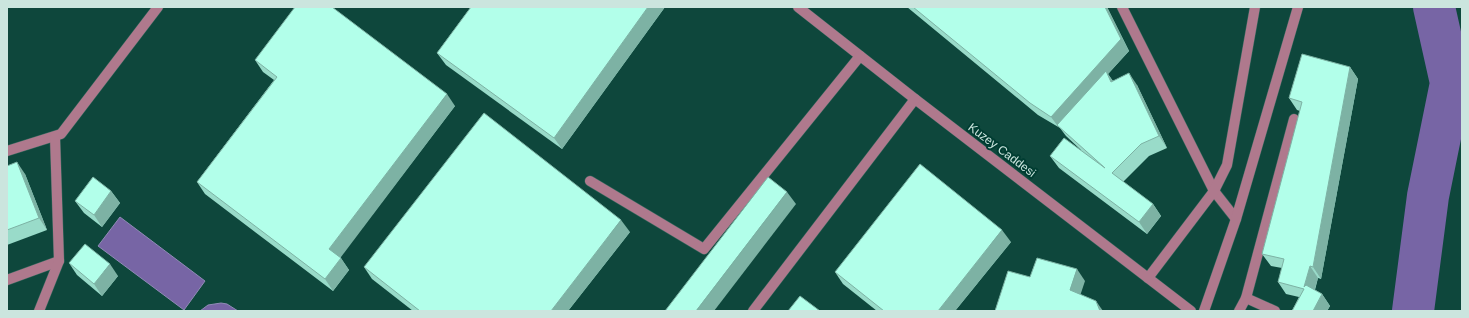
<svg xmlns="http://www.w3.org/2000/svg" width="1469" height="318" viewBox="0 0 1469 318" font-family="Helvetica,sans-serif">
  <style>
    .water { fill: #7765a5; stroke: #908bb6 }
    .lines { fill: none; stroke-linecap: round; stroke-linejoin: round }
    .river { stroke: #7765a5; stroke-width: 42 }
    .minor-casing { stroke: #34675c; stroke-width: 11 }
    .minor { stroke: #af798d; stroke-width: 10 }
    .wall { fill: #99dbc9 }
    .shaded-wall { fill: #7db2a4 }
    .building { fill: #b2ffea; stroke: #7db2a4 }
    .labels { text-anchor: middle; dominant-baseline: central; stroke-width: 4; stroke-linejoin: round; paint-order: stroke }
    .street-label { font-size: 12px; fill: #cbe5de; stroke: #003d32 }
  </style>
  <rect width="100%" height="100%" fill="#0e473c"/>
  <g class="water">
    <path d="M120,217L205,281L184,310L98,246Z"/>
    <path d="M221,303L227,304L238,311H200L208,305Z"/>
  </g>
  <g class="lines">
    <path class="river" d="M1413,311L1428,196L1451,83L1434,7"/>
    <g class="minor-casing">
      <g id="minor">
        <path d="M798,7L915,99L1191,311"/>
        <path d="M1122,7L1214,191L1236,219"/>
        <path d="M7,151L61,134L158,7"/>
        <path d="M590,181L704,249L860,56"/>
        <path d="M1148,278L1214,191L1227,165L1255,7"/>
        <path d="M7,280L59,261"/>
        <path d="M1246,298L1275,311"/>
        <path d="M39,311L59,261L55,137"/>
        <path d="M753,311L915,99"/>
        <path d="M1204,311L1236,219L1298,7"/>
        <path d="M1239,311L1246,298L1294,119"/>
      </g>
    </g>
    <use href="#minor" class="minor"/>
  </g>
  <g class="wall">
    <path d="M471,7H665L562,149L446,65L437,53Z"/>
    <path d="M907,7H1107L1129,51L1108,74L1113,81L1137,85L1167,148L1149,156L1123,182L1153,204L1161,216L1147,234L1059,168L1050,156L1081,150L1066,136L1060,128L1038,115Z"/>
    <path d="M255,60L455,106L340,257L349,270L333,291L205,194L197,182L274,80L263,72Z"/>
    <path d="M1350,67L1358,79L1321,279L1318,278L1315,290L1322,294L1330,306L1327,311H1292L1299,297L1286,294L1278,282L1282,268L1271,266L1262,254L1300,111L1297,110L1289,98Z"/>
    <path d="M7,166L25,174L47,230L7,245Z"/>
    <path d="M111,191L120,203L102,227L84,213L75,201Z"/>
    <path d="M630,232L568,311H413L372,279L364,267Z"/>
    <path d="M1011,242L955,311H877L843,284L835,272Z"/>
    <path d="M69,263L118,276L102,296L77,275Z"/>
  </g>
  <g class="shaded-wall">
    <path d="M648,7H665L562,149L554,138Z"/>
    <path d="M1105,7H1107L1129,51L1108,74L1114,83L1057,125L1060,129L1051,117Z"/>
    <path d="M1350,67L1358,79L1321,279L1313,267Z"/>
    <path d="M1129,73L1137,85L1167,148L1159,136Z"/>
    <path d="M447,94L455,106L338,261L329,249Z"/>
    <path d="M17,162L25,174L47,230L39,218Z"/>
    <path d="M111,191L120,203L102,227L94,215Z"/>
    <path d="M787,192L796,204L714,311H696Z"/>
    <path d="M1153,204L1161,216L1147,234L1139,222Z"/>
    <path d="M621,220L630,232L568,311H551Z"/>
    <path d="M1002,230L1011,242L955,311H938Z"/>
    <path d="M341,258L349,270L333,291L325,279Z"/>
    <path d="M110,264L118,276L102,296L94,284Z"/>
    <path d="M1310,266L1318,278L1312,299L1304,287Z"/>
    <path d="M1077,269L1085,281L1078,302L1070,290Z"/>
    <path d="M1322,294L1330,306L1327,311H1313Z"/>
    <path d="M1096,301L1103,311H1100Z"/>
  </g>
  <g class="building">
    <path d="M295,7H332L447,94L329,249L341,258L325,279L197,182L277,77L255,60Z"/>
    <path d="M471,7H648L554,138L437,53Z"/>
    <path d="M913,7H1105L1121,39L1051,117L1030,103Z"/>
    <path d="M1302,54L1350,67L1313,267L1310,266L1304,287L1306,285L1322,294L1313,311H1292L1304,289L1278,282L1284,259L1262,254L1302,102L1289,98Z"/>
    <path d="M1106,71L1111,82L1129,73L1159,136L1141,144L1112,173L1153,204L1139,222L1050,156L1064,138L1105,168L1057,125Z"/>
    <path d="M484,113L621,220L551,311H420L364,267Z"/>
    <path d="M17,162L39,218L7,230V166Z"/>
    <path d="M920,164L1002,230L938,311H884L835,272Z"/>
    <path d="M93,177L111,191L94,215L75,201Z"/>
    <path d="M768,177L787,192L696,311H665Z"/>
    <path d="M85,244L110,264L94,284L69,263Z"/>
    <path d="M1037,258L1077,269L1070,290L1096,301L1100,311H995L1008,271L1030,277Z"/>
    <path d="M800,296L820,311H788Z"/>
  </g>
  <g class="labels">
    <g class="street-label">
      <text transform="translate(1002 150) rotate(37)">Kuzey Caddesi</text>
    </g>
  </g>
  <rect width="1469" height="318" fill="none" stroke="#cbe5de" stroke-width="16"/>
</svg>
